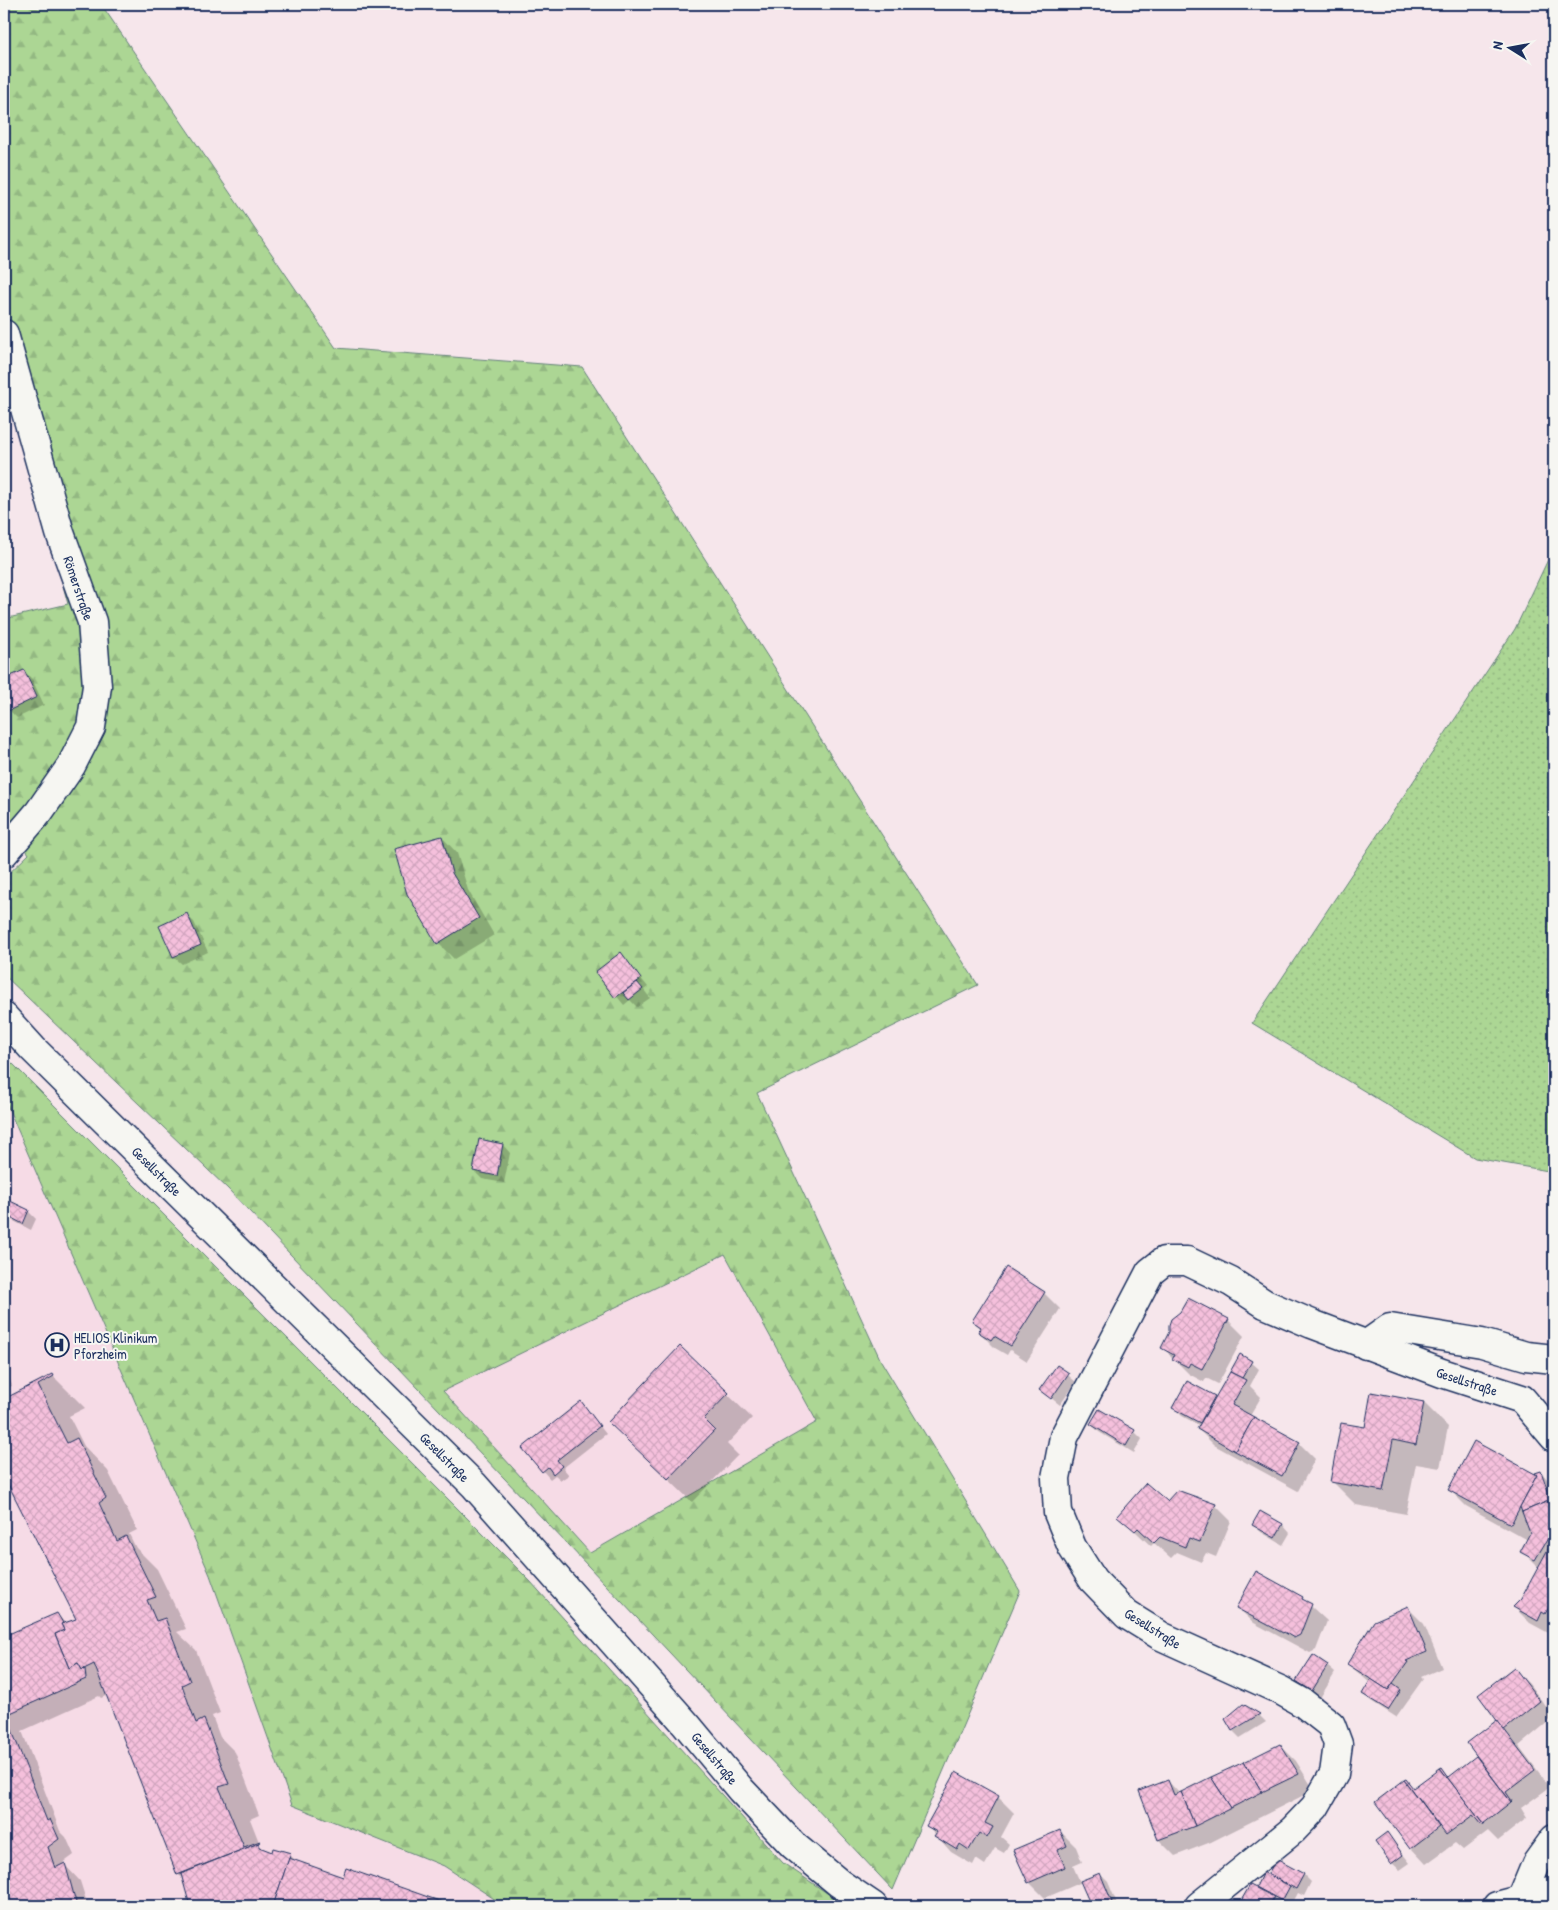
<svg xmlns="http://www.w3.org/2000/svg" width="1558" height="1910" viewBox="0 0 1558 1910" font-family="'Patrick Hand',sans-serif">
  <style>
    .built { fill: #f6dbe6 }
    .grass { fill: url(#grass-dots); stroke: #648279 }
    .forest { fill: url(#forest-firs); stroke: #648279; fill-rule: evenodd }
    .shadow { fill: #0003 }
    .building { fill: url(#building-cross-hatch); stroke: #1b2f5e }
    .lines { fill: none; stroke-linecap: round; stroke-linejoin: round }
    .minor-casing { stroke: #1b2f5e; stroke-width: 31 }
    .minor { stroke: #f6f6f2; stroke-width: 28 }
    .labels { text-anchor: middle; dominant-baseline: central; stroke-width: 4; stroke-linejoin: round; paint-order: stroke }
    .street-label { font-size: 14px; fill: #1b2f5e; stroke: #f6f6f2 }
    .poi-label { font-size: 14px; fill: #1b2f5e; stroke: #f6f6f2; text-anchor: start }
  </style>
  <defs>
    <pattern id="grass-dots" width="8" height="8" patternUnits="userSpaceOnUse" patternTransform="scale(1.25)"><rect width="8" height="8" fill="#acd694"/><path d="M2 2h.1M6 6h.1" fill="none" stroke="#93b882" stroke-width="1.8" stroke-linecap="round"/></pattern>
    <pattern id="forest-firs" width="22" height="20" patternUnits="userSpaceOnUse" patternTransform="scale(1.25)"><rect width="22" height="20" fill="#acd694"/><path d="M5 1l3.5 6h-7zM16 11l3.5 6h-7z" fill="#93b882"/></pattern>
    <pattern id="building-cross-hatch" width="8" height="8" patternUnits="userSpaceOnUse" patternTransform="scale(1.25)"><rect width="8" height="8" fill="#f5c0dc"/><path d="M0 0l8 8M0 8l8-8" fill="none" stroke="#d1a5bf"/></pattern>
  </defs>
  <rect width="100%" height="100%" fill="#f6e6eb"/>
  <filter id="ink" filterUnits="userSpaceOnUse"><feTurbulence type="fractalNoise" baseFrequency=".02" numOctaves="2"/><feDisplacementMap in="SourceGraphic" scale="10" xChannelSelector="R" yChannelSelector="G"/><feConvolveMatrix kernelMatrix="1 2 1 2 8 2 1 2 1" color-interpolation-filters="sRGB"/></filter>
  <g filter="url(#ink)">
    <g class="built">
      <path d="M4,1098L210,1575L292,1805L444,1866L505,1906H4Z"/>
      <path d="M725,1254L818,1422L590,1553L442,1391Z"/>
    </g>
    <path class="grass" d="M1554,547V1172L1475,1158L1252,1023L1515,629Z"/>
    <g class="forest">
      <path d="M4,4H101L336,348L582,367L978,985L757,1093L881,1361L1020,1591L893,1890L589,1567L228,1189L4,975V878L29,854L4,817V619L68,604L4,372ZM725,1254L817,1422L590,1553L443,1391Z"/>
      <path d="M4,1055L530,1581L783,1863L846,1906H505L444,1866L292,1805L210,1575L4,1098Z"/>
    </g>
    <g class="shadow">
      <path d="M24,671L32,679L44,705L17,718L9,710L4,698V681Z"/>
      <path d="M442,837L457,853L468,890L494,935L454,959L438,943Z"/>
      <path d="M186,915L194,922L208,952L182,964L174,957L161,926Z"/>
      <path d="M621,954L648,987L644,990L650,998L637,1007L630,1000L624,1005L597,972Z"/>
      <path d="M503,1145L510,1153L504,1183L482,1179L474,1171Z"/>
      <path d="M5,1200L28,1211L36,1219L31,1230L4,1216Z"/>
      <path d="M1044,1293L1060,1309L1027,1361L1010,1350L1007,1355L995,1348L979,1332L981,1329L973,1321Z"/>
      <path d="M1181,1313L1228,1320L1244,1336L1218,1384L1206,1378L1204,1382L1189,1374L1163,1348Z"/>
      <path d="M680,1348L752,1418L727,1444L738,1455L692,1502L633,1445Z"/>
      <path d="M4,1361L12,1386L4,1389Z"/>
      <path d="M1251,1362L1259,1369L1250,1386L1261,1397L1250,1416L1299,1443L1315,1459L1298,1491L1214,1445L1198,1429L1200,1426L1182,1416L1174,1408L1214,1397L1216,1398Z"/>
      <path d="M1057,1366L1076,1382L1060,1405L1041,1390Z"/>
      <path d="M53,1376L85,1408L69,1416L84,1446L108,1471L137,1530L129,1534L136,1548L157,1569L186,1629L177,1632L196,1650L220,1713L212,1716L220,1737L235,1752L259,1815L250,1819L261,1847L273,1853L290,1855L298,1863L344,1879L444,1904L446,1906H192L185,1881L178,1874L108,1695L101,1698L99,1696L22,1731L60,1831L66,1837L74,1855L63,1863L80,1881L88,1906H11L4,1881V1628L11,1635L57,1614L65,1623L77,1619L4,1473V1401Z"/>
      <path d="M1424,1403L1448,1427L1440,1468L1416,1464L1406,1514L1356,1505L1332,1481L1366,1428Z"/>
      <path d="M1100,1410L1134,1431L1142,1439L1134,1453L1099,1432L1091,1424Z"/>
      <path d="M588,1411L606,1434L563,1468L569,1475L561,1480L555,1475L550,1479L543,1471Z"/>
      <path d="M1541,1472L1548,1480L1554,1496V1636L1530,1623L1514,1607L1522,1600L1539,1568L1522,1551L1528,1540L1466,1506L1450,1490Z"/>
      <path d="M1215,1505L1231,1521L1216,1557L1206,1553L1201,1562L1177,1552L1171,1558L1154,1543L1151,1546L1119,1516Z"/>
      <path d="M1260,1513L1283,1525L1290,1533L1283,1545L1261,1532L1254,1525Z"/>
      <path d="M1302,1598L1327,1621L1316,1650L1310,1653L1254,1623L1238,1608Z"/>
      <path d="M1408,1608L1424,1624L1442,1668L1421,1677L1423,1679L1396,1717L1371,1701L1363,1694L1370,1683L1348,1664Z"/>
      <path d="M1327,1666L1335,1673L1320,1698L1305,1688L1298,1681Z"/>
      <path d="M1514,1669L1529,1684L1554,1717L1519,1746L1550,1787L1521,1808L1527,1818L1498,1841L1488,1831L1463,1850L1455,1843L1426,1864L1411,1848L1377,1802L1406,1780L1414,1789L1442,1768L1450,1777L1478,1756L1499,1721Z"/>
      <path d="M1259,1715L1266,1722L1240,1738L1233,1731Z"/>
      <path d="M1280,1745L1296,1761L1314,1790L1211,1842L1175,1856L1159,1840L1141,1792L1168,1781L1179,1793Z"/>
      <path d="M998,1797L1014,1813L1001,1837L1009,1844L1004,1853L995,1848L985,1865L976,1859L973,1865L951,1852L928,1826Z"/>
      <path d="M1060,1831L1076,1847L1082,1862L1073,1866L1080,1882L1100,1874L1108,1882L1118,1906H1093L1082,1882L1045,1898L1029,1882Z"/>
      <path d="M1387,1834L1410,1863L1400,1870L1392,1863Z"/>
      <path d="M1277,1860L1304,1875L1311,1882L1304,1896L1298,1893L1291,1906L1282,1904L1280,1906H1251L1244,1899L1256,1889L1264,1874L1268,1876Z"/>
    </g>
    <g class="building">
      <path d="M24,670L37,697L8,711L4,701V679Z"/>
      <path d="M442,836L452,873L479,918L437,944L407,894L394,849Z"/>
      <path d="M187,913L201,945L173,957L159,926Z"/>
      <path d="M621,952L641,979L615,998L595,972Z"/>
      <path d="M637,982L643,989L629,1000L623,993Z"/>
      <path d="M479,1139L503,1144L497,1176L473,1171Z"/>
      <path d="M4,1198L29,1210L23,1224L4,1214Z"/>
      <path d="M1006,1267L1045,1292L1011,1346L994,1336L991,1340L978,1332L981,1327L972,1321Z"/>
      <path d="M1188,1298L1229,1319L1202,1369L1190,1363L1188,1367L1172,1359L1174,1355L1161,1348L1169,1332V1325L1171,1319L1180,1312Z"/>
      <path d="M680,1346L729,1393L704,1419L715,1430L668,1479L608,1422Z"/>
      <path d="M1240,1354L1252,1361L1242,1378L1230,1372Z"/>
      <path d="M1057,1365L1069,1373L1051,1399L1039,1390Z"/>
      <path d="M1230,1372L1246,1380L1232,1405L1254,1417L1235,1451L1197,1429Z"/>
      <path d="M53,1374L54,1376L38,1385L67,1443L77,1438L106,1498L99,1503L117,1541L126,1536L156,1597L147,1600L156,1621L165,1618L190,1681L182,1685L196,1723L204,1719L229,1784L219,1787L244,1847L260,1841L259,1843L177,1875L94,1664L82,1670L78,1663L69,1668L55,1634L64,1630L61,1624L76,1619L4,1476V1399Z"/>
      <path d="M1187,1381L1215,1396L1200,1423L1172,1408Z"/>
      <path d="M1371,1392L1424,1402L1416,1445L1393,1440L1383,1491L1330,1482L1341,1423L1365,1427Z"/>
      <path d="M581,1401L600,1426L557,1460L562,1466L553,1474L548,1467L542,1472L522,1448Z"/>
      <path d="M1099,1409L1135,1430L1126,1446L1090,1424Z"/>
      <path d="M1254,1417L1300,1442L1282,1476L1235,1451Z"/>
      <path d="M1474,1441L1537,1475L1511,1524L1448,1490Z"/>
      <path d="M1541,1471L1551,1500L1522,1512L1520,1507L1537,1475L1535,1473Z"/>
      <path d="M1146,1483L1167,1501L1177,1490L1216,1504L1200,1542L1189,1538L1185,1547L1160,1537L1154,1543L1138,1528L1135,1531L1117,1516Z"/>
      <path d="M1551,1500L1554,1507V1528L1535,1560L1520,1552L1530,1533L1522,1512Z"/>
      <path d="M1260,1511L1283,1524L1275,1538L1252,1525Z"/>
      <path d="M1554,1538V1606L1549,1607L1545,1614L1542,1612L1538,1621L1513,1607L1521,1599Z"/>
      <path d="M1256,1571L1303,1597L1302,1599L1312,1604L1300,1635L1294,1638L1284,1632L1283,1633L1236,1608Z"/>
      <path d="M1408,1606L1427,1652L1406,1661L1408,1662L1388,1690L1347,1664L1374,1621Z"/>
      <path d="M57,1613L63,1623L61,1624L64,1630L55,1634L69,1668L78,1663L82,1670L85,1669L86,1679L6,1715L47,1821L50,1819L59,1839L48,1847L55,1868L65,1863L77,1906H10L4,1885V1636Z"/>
      <path d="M1313,1655L1328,1665L1312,1691L1296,1681Z"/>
      <path d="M1514,1667L1540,1701L1504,1730L1478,1695Z"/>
      <path d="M1371,1679L1388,1690L1393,1684L1401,1690L1388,1710L1362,1694Z"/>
      <path d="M1243,1704L1260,1714L1232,1731L1225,1719Z"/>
      <path d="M1497,1720L1535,1770L1506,1792L1512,1801L1511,1802L1467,1743Z"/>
      <path d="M1280,1744L1299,1774L1262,1792L1244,1762Z"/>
      <path d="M1476,1756L1511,1802L1483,1824L1440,1768L1442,1767L1449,1777Z"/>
      <path d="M1244,1762L1262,1792L1231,1808L1211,1777Z"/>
      <path d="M1440,1768L1483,1824L1481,1825L1473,1815L1446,1835L1404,1780L1406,1779L1413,1788Z"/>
      <path d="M956,1772L999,1796L985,1823L993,1827L987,1838L979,1833L969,1850L960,1844L957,1850L934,1836L937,1832L926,1826Z"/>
      <path d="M1211,1777L1231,1808L1195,1826L1181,1792Z"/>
      <path d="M1168,1780L1174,1795L1181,1792L1195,1826L1158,1840L1139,1791Z"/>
      <path d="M1404,1780L1439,1827L1410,1849L1375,1802Z"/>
      <path d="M1060,1830L1067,1846L1058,1850L1065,1867L1028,1883L1013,1850Z"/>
      <path d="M1387,1832L1403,1855L1391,1864L1375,1841Z"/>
      <path d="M259,1843V1847L272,1852L273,1848L291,1853L273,1906H190L181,1874Z"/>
      <path d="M289,1858L343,1877L346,1868L445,1903V1906H273Z"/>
      <path d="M1276,1859L1304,1874L1296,1889L1268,1874Z"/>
      <path d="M1263,1872L1290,1886L1282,1901L1256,1887Z"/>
      <path d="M1100,1873L1112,1902L1101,1906H1091L1080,1881Z"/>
      <path d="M1250,1885L1274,1897L1269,1906H1255L1242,1899Z"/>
    </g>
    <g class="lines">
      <g class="minor-casing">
        <g id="minor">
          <path d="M4,334L60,533L92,622L97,686L91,727L71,766L39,812L4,853"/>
          <path d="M4,1017L33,1049L474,1485L686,1724L741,1790L793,1845L839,1883L873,1906"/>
          <path d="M1366,1345L1390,1328L1482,1343L1526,1356L1554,1359"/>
          <path d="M1521,1900L1536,1864L1554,1839"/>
          <path d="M1199,1906L1293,1830L1315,1807L1334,1774L1338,1744L1331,1725L1303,1703L1280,1690L1161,1636L1127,1615L1093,1580L1072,1547L1058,1513L1056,1478L1064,1437L1150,1272L1164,1261H1187L1231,1282L1265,1304L1312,1324L1442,1373L1522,1399L1554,1437"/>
          <path d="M1497,1906L1554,1891"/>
        </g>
      </g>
      <use href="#minor" class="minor"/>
    </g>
  </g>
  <defs>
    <g id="hospital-ring" transform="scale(1.25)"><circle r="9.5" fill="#f6f6f2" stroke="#1b2f5e" stroke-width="1.5"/><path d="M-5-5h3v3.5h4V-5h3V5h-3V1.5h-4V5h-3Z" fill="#1b2f5e"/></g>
  </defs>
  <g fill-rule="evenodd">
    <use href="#hospital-ring" x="57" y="1345"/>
  </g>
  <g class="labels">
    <g class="street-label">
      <text transform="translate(79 588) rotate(71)">Römerstraße</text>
      <text transform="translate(157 1171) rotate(45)">Gesellstraße</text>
      <text transform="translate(1467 1381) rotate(18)">Gesellstraße</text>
      <text transform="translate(445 1457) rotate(45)">Gesellstraße</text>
      <text transform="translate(1153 1628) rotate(32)">Gesellstraße</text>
      <text transform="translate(715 1758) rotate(50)">Gesellstraße</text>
    </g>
    <g class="poi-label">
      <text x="74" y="1337">HELIOS Klinikum<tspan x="74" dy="16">Pforzheim</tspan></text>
    </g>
  </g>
  <rect width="1558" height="1910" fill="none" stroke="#f6f6f2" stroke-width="20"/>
  <rect x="10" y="10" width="1538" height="1890" fill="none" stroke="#1b2f5e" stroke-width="2" filter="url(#ink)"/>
  <g transform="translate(1510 48) rotate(281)" stroke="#f6f6f2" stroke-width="4" paint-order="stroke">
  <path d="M0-4L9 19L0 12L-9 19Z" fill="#1b2f5e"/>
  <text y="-8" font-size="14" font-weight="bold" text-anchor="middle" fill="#1b2f5e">N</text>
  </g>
</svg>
